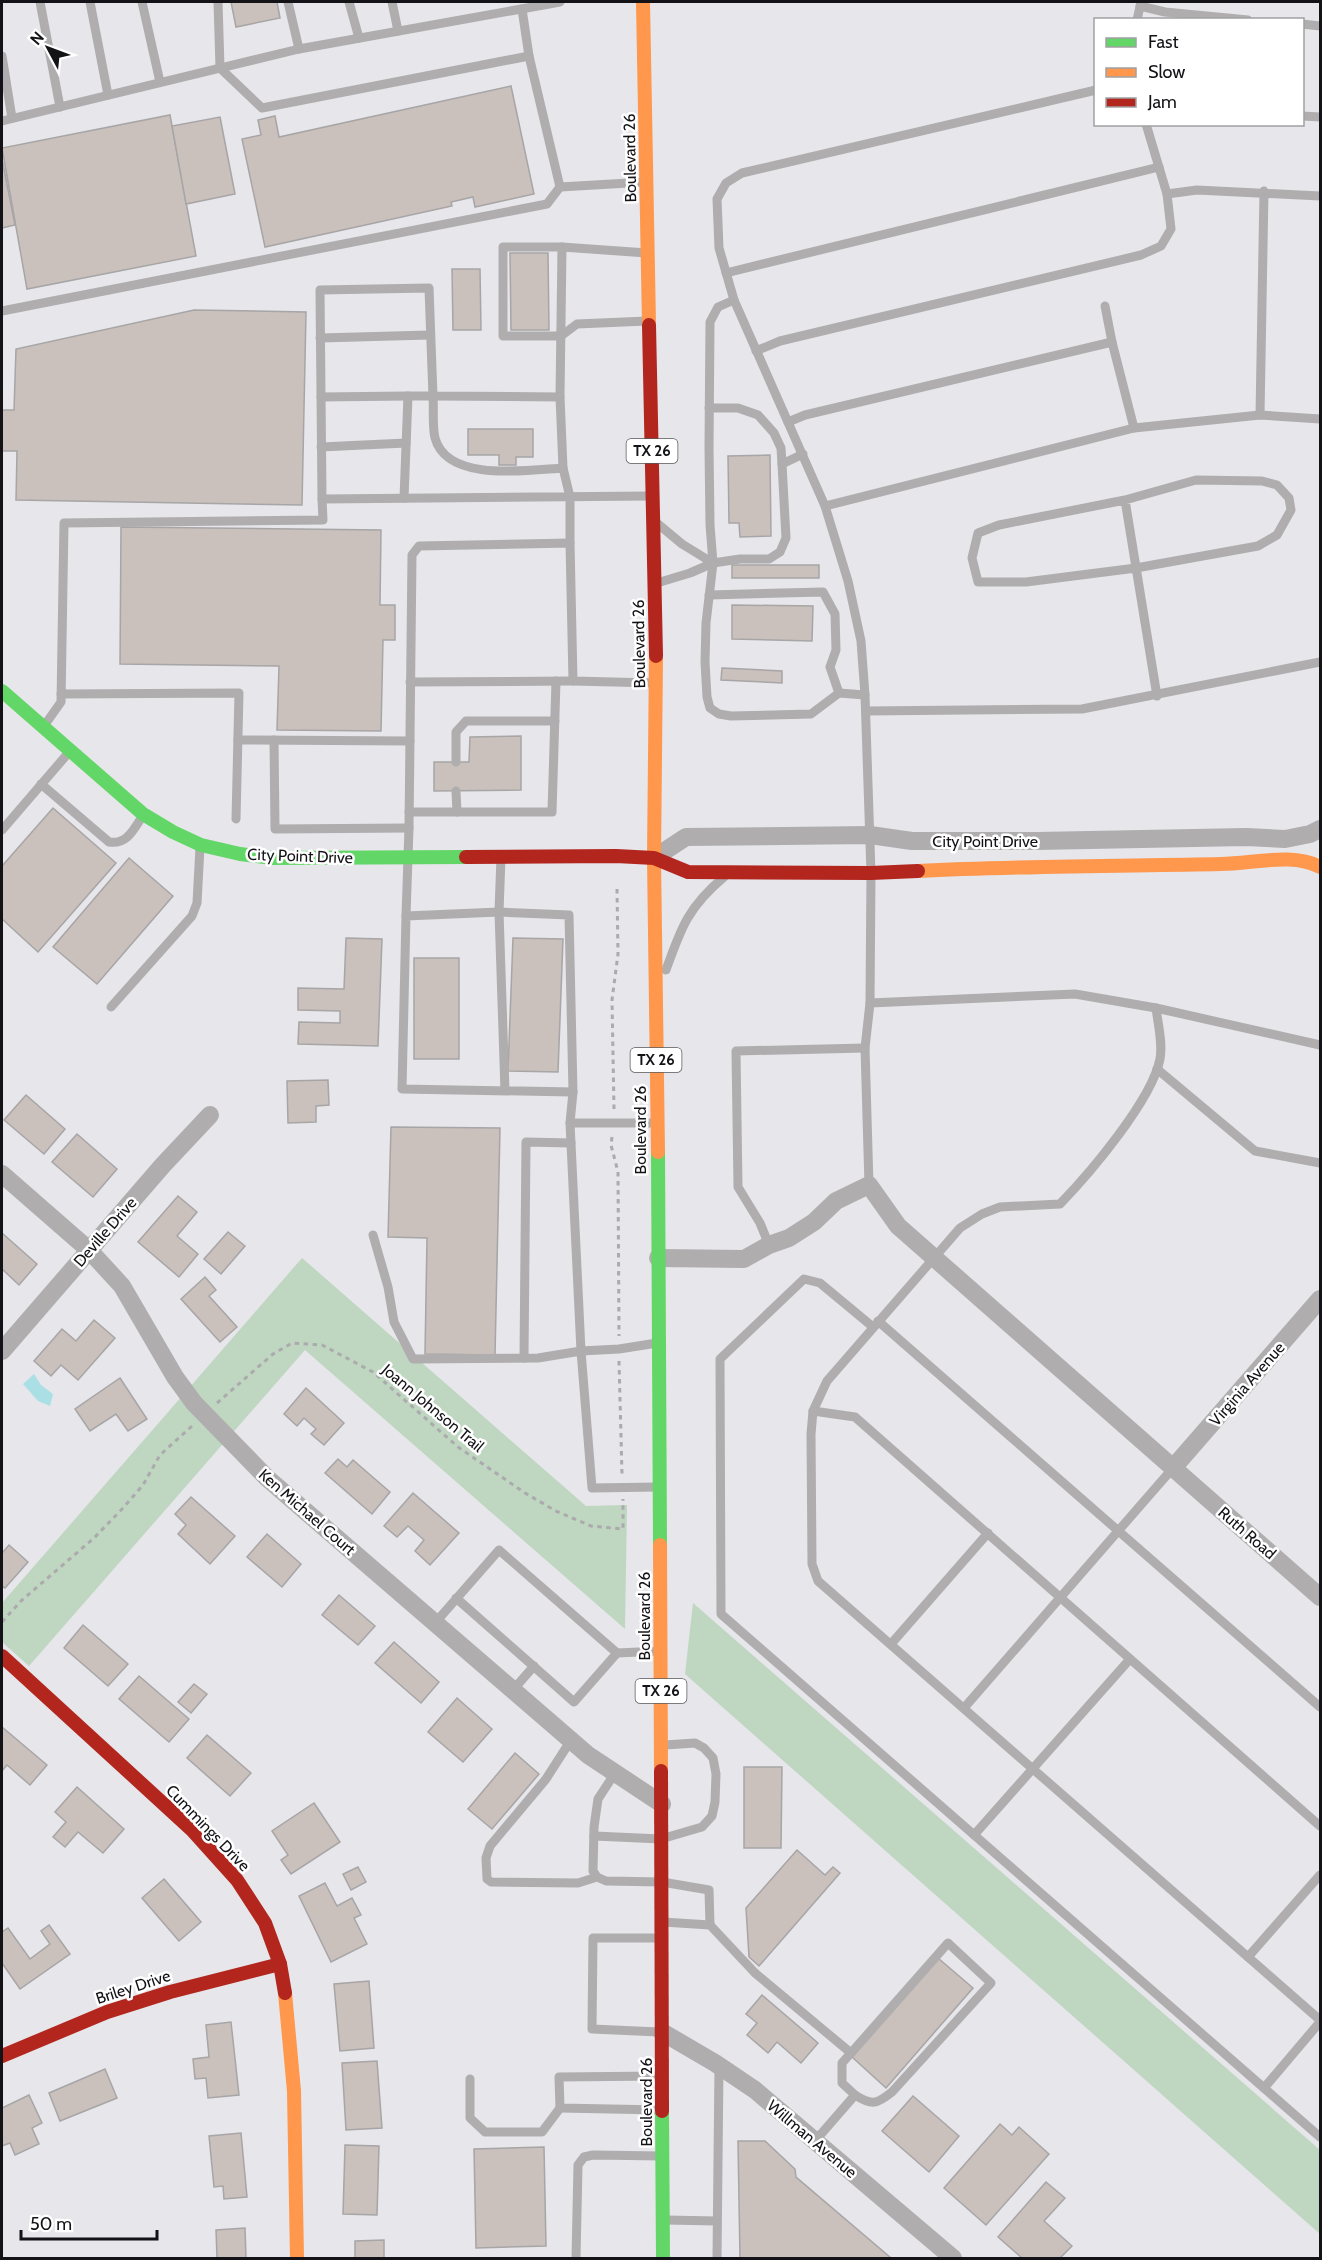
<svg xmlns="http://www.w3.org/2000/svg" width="1322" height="2260" viewBox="0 0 1322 2260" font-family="Cabin,sans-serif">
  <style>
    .green { fill: #bfd6c1 }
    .water { fill: #abdfe6 }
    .building { fill: #cac0bc; stroke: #a7a5a6; stroke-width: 1.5 }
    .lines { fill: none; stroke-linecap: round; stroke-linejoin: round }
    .path { stroke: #abaaad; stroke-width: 3; stroke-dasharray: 4.5 4.5; stroke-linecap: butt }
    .lane { stroke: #afadad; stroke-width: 9 }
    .street { stroke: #afadad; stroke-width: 18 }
    .fast { stroke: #63d668; stroke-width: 14 }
    .slow { stroke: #ff974d; stroke-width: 14 }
    .jam { stroke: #b3261e; stroke-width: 14 }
    .labels { text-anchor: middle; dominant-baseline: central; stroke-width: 5; stroke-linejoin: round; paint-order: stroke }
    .shield { fill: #fff; stroke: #5a595c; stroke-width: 1.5 }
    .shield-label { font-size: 15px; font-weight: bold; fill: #131216 }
    .street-label { font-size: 16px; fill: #131216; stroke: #fff }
  </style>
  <rect width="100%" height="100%" fill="#e6e6eb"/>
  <g class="green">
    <path d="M302,1258L586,1506L627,1505L625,1629L305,1350L29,1666L2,1642V1603Z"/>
    <path d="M693,1603L1320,2150V2234L685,1674Z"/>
  </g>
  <path class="water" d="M34,1374L41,1385L53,1394L50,1406L38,1401L23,1384Z"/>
  <g class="building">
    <path d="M231,2H277L280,18L236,27Z"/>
    <path d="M511,86L534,194L475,207L473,197L451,202L452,206L265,247L242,139L261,135L258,120L275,116L279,137Z"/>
    <path d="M170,115L196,256L27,289L2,148Z"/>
    <path d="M220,117L235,194L186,204L172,126Z"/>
    <path d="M2,159L15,225L2,228Z"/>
    <path d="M510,253H548L549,330H511Z"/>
    <path d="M452,269H480L481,330H453Z"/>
    <path d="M194,310L306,312L302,505L16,500L17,451H2V410H14L16,349Z"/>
    <path d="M468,429H533V457H516V465H499V455H468Z"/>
    <path d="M770,455L771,536L740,537L739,523H729L728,456Z"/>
    <path d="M121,527L381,530L380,605H395V640H383L381,731L277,730L279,666L120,664Z"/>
    <rect x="732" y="565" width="87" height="13"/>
    <path d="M732,605L813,606L812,641L732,639Z"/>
    <path d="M722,668L782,671V683L721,680Z"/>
    <path d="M521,736V790L434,791V762H469L470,737Z"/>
    <path d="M53,808L116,863L38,952L2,919V866Z"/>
    <path d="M129,858L173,896L97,984L53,947Z"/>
    <path d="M346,938L382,939L378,1046L298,1044L299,1022L340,1023V1011L298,1010V988L344,989Z"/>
    <path d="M513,938L563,939L558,1072L508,1071Z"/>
    <rect x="414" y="958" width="45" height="101"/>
    <path d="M328,1080L329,1105L316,1106V1122L288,1123L287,1081Z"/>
    <path d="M26,1095L65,1129L44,1154L4,1120Z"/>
    <path d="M391,1127L500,1128L495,1355L425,1354L427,1238L388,1237Z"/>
    <path d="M77,1134L117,1169L93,1197L52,1162Z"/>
    <path d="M178,1196L197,1212L177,1236L198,1254L179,1277L138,1242Z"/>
    <path d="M228,1232L245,1246L221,1274L204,1259Z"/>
    <path d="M2,1233L37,1264L19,1285L2,1269Z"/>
    <path d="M205,1277L216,1290L209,1296L237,1327L220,1342L181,1299Z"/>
    <path d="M94,1320L115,1338L78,1380L61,1365L51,1376L34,1361L62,1329L76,1341Z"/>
    <path d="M120,1378L147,1419L128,1431L116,1414L90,1431L75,1409Z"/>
    <path d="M306,1388L344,1423L324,1445L311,1434L316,1429L304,1418L297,1426L284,1414Z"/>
    <path d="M338,1459L347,1467L353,1460L390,1492L372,1514L325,1473Z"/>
    <path d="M413,1493L459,1533L430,1565L415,1551L424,1540L408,1526L397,1537L384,1526Z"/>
    <path d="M191,1497L235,1536L210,1564L178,1534L186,1525L175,1514Z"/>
    <path d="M267,1534L301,1564L282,1587L247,1557Z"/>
    <path d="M9,1545L28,1562L5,1588L2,1586V1551L3,1552Z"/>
    <path d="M339,1595L375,1626L358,1645L322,1615Z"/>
    <path d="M83,1625L128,1664L108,1686L64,1648Z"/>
    <path d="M394,1642L439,1682L421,1703L375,1663Z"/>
    <path d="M139,1676L189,1719L169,1742L119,1699Z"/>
    <path d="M194,1684L207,1694L191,1713L178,1702Z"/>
    <path d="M457,1698L492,1729L463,1762L428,1732Z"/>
    <path d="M2,1727L47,1765L30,1785L7,1765L2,1771Z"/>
    <path d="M207,1735L251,1773L230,1796L187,1758Z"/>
    <path d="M515,1753L539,1774L492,1829L468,1809Z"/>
    <path d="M744,1767H782L781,1848H744Z"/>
    <path d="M77,1787L124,1829L103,1853L78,1832L65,1847L53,1837L66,1822L55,1812Z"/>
    <path d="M314,1803L340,1842L291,1874L281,1860L288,1855L272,1831Z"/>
    <path d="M797,1850L825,1875L833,1867L840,1873L759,1966L749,1957L746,1908Z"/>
    <path d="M358,1867L366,1882L351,1890L343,1874Z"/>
    <path d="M164,1879L201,1922L179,1941L142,1898Z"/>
    <path d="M325,1883L337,1906L352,1898L361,1915L354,1918L367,1944L331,1962L299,1896Z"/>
    <path d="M49,1925L70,1954L20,1989L2,1963V1932L8,1928L30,1959L50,1944L41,1931Z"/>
    <path d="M938,1958L973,1988L886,2088L852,2057Z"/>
    <path d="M369,1981L374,2048L340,2051L334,1984Z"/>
    <path d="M762,1995L818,2043L801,2063L777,2042L768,2053L747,2035L757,2023L746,2014Z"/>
    <path d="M231,2022L239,2095L208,2098L206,2078L195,2079L193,2059L209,2057L206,2025Z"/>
    <path d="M377,2061L382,2128L346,2130L342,2063Z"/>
    <path d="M105,2069L117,2098L60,2121L49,2093Z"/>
    <path d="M29,2095L42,2123L32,2128L39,2144L15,2155L10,2143L2,2146V2108Z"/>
    <path d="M913,2096L959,2136L929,2172L882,2131Z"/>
    <path d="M1000,2124L1012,2135L1019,2127L1049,2154L986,2225L944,2188Z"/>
    <path d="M241,2133L247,2197L224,2199L223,2186L214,2187L209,2136Z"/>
    <path d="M738,2141H765L795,2169L796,2177L891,2258H740Z"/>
    <path d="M345,2145L379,2146L377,2215L343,2214Z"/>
    <path d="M544,2147L546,2246L476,2248L474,2149Z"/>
    <path d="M1046,2182L1065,2198L1044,2221L1072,2246L1060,2258H1022L998,2237Z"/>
    <path d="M245,2228L246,2258H217L216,2230Z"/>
    <path d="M384,2240V2258H355V2241Z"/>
  </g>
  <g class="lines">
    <g class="path">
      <path d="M614,1109L612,1000L618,954L617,889"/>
      <path d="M612,1137L611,1145L618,1172L619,1336"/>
      <path d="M619,1361L622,1474"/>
      <path d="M217,1403L273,1354L292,1343L322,1345L373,1372L458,1447L525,1493L556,1511L591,1526L623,1529V1499"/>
      <path d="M2,1622L21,1601L94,1538L123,1508L143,1485L160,1455L192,1426"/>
    </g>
    <g class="lane">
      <path d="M40,2L60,107"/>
      <path d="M90,2L108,95"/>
      <path d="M142,2L160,82"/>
      <path d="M218,2L220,68L262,108L529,56L522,9"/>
      <path d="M288,2L299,49"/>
      <path d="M349,2L359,38"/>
      <path d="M392,2L398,31"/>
      <path d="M1140,6L1165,12L1248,20"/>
      <path d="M1137,20L1141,2"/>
      <path d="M1302,24L1320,26"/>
      <path d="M2,56L12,118"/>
      <path d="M529,56L560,187L646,182"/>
      <path d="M1302,116L1320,117"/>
      <path d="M2,121L299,49L560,2"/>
      <path d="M1167,194L1197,190L1320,196"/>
      <path d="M647,253L562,247H503V336H561L577,324L647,321"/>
      <path d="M726,273L1159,167"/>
      <path d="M734,300L718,307L710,322L709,447L710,525L713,563L706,623L705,662L707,697L710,708L719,714L731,716L811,714L839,693L865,695"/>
      <path d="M1105,306L1112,342"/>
      <path d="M2,311L547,204L560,187"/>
      <path d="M320,338L430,335"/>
      <path d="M756,351L780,341L1141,255L1161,246L1171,229L1167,194L1146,124"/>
      <path d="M321,397L408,396"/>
      <path d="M560,397L562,247"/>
      <path d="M709,408H738L758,415L774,433L781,448L782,464L786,538L780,552L769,559H740L713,563"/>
      <path d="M1260,415L1264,191"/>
      <path d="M788,422L805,415L1112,342L1134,428"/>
      <path d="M321,447L406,443"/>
      <path d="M782,464L803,454"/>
      <path d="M404,498L408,396H433C434,409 432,426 435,438C447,483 529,470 563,468"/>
      <path d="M1125,500L1196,480L1262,481L1277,485L1289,498L1291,510L1277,535L1258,546L1136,568L1026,582H978L972,558L978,533L999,525L1125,500L1157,696"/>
      <path d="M825,506L1134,428L1260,415L1320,419"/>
      <path d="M570,543V497L563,468L560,397L433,396L429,288L320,290L322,499C432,498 541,497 650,496"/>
      <path d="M657,583L690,573L713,563L682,544L658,524"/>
      <path d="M709,595L823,592L835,614L836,650L830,667L839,693"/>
      <path d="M410,682L573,681"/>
      <path d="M61,694L239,693L236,819"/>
      <path d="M866,711L1082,709L1320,662"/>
      <path d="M44,726L61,702L64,523L323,520L322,499"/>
      <path d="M238,740L410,741"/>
      <path d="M274,740L275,829L409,828"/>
      <path d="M456,762V732L466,721H555"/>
      <path d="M41,784L109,842C127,845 134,829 143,815"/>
      <path d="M456,791L457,812"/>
      <path d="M409,812H552L556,681"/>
      <path d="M2,830L70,751"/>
      <path d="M501,857L499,912L569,915L573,1092L570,1123H654"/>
      <path d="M406,916L409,828L412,555L419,546L570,543L573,681L654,683"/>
      <path d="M666,970C681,928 688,907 724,877"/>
      <path d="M870,1003L1075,994L1156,1008L1320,1045"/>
      <path d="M111,1007L192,916L197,903L200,847"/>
      <path d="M1156,1008C1158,1024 1163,1044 1160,1059C1152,1100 1090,1173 1060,1204L1000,1207L982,1214L960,1228L827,1381L813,1411L811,1434L812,1564L818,1581L1320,2020"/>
      <path d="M1157,1069L1255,1151L1320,1163"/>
      <path d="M505,1091L499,912L406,916L402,1089L573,1092"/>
      <path d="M570,1123L581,1351L619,1349L657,1343"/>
      <path d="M869,1185L865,1048L870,1003L871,873L865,695L861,641L848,581L825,506L734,300L719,248L717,199L726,183L742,173L1096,90"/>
      <path d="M373,1235L388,1287L394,1322L413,1359L538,1358L581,1351L592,1488L657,1487"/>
      <path d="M769,1245L760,1223L738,1187L736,1051L865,1048"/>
      <path d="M878,1321L1320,1707"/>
      <path d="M873,1327L820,1283L804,1279L720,1359L721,1614L1264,2088L1320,2022"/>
      <path d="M524,1358L526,1142L571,1143"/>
      <path d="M813,1411L855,1417L1320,1826"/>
      <path d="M435,1623L499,1550L617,1653L574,1702L456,1598"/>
      <path d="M891,1644L988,1533"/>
      <path d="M617,1653L660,1651"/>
      <path d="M513,1690L534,1666"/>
      <path d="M964,1708L1173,1468"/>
      <path d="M571,1740L546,1779L490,1846L486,1858L487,1879L491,1882L578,1883L597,1877"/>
      <path d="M615,1773L598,1799L594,1827L593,1871L597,1877L606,1881L662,1882L709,1890L710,1925"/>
      <path d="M974,1835L1130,1659"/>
      <path d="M594,1836L661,1839L702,1827L712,1816L715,1802L716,1774L713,1758L704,1748L695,1743L665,1745"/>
      <path d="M663,1922L710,1925L755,1973L851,2053L842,2063V2083L855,2095L815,2141"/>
      <path d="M1248,1957L1320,1875"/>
      <path d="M659,2032L592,2029L593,1938H660"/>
      <path d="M851,2053L948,1943L991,1983L892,2092C877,2104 872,2106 855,2095"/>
      <path d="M660,2076L559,2077L560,2108L661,2110"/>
      <path d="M470,2079V2118L485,2132H542L560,2108"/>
      <path d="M1264,2088L1320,2137"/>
      <path d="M665,2220L717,2221"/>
      <path d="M576,2258L578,2165L584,2157L593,2155L661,2156"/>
      <path d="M717,2258L719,2066"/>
    </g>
    <g class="street">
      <path d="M654,858L686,837L870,835L912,841H1037L1246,837L1285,839L1310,834L1320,829"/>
      <path d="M2,1174L89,1250L122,1286L175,1377L194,1403L267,1478L588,1755L662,1804"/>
      <path d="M658,1258L744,1259L769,1245L789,1238L814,1222L836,1201L869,1185L898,1226L1320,1597"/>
      <path d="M2,1351L163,1165L210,1115"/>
      <path d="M1173,1468L1320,1299"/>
      <path d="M662,2032L715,2063L755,2090L953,2258"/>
    </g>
    <g class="fast">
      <path d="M2,691L143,814L173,832L201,845L240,854L272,858L466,857"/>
      <path d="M658,1152L660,1545"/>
      <path d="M662,2111L663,2258"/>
    </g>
    <g class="slow">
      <path d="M643,2L649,325"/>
      <path d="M656,656L654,858L658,1152"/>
      <path d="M918,871C1019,866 1120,866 1221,864C1252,864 1293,852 1320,867"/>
      <path d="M660,1545L661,1771"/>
      <path d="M285,1993L294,2091L297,2258"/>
    </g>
    <g class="jam">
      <path d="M649,325L656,656"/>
      <path d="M466,857L616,856L654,858L688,872L871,873L918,871"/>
      <path d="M2,1656L192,1830L237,1880L265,1923L280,1964L285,1993"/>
      <path d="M661,1771L662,2111"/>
      <path d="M2,2056L107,2012L170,1992L280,1964"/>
    </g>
  </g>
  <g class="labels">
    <g class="shield">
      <rect x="626.5" y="439" width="51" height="24" rx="4.5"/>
      <rect x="630.5" y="1048" width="51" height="24" rx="4.5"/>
      <rect x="635.5" y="1679" width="51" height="24" rx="4.5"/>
    </g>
    <g class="shield-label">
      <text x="652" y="451">TX 26</text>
      <text x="656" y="1060">TX 26</text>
      <text x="661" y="1691">TX 26</text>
    </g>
    <g class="street-label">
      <text transform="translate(630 158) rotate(-91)">Boulevard 26</text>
      <text transform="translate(639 644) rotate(-91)">Boulevard 26</text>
      <text x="985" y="841">City Point Drive</text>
      <text transform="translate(300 856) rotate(2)">City Point Drive</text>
      <text transform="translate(640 1130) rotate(-90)">Boulevard 26</text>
      <text transform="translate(105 1232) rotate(-49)">Deville Drive</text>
      <text transform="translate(1247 1384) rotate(-49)">Virginia Avenue</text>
      <text transform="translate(433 1408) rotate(40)">Joann Johnson Trail</text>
      <text transform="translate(307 1512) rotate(41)">Ken Michael Court</text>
      <text transform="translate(1247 1533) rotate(41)">Ruth Road</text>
      <text transform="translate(644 1616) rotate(-90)">Boulevard 26</text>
      <text transform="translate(208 1828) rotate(46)">Cummings Drive</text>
      <text transform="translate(133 1987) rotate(-18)">Briley Drive</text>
      <text transform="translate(646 2102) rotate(-90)">Boulevard 26</text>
      <text transform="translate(812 2139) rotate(40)">Willman Avenue</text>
    </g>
  </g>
  <rect width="1322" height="2260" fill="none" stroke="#131216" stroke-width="6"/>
  <rect x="1094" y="18" width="210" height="108" fill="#ffffff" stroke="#a1a0a2" stroke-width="1.5"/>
  <rect x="1106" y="38" width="30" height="9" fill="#63d668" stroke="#a1a0a2" stroke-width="1.5"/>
  <text x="1148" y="48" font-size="18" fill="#131216">Fast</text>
  <rect x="1106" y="68" width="30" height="9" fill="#ff974d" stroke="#a1a0a2" stroke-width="1.5"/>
  <text x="1148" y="78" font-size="18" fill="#131216">Slow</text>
  <rect x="1106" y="98" width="30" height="9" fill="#b3261e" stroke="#a1a0a2" stroke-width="1.5"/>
  <text x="1148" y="108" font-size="18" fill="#131216">Jam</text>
  <g transform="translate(48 48) rotate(311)" stroke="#ffffff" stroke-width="4.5" paint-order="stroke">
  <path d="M0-4.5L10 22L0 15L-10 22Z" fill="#131216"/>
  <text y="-9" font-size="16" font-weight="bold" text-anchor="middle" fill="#131216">N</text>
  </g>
  <path d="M21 2230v9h136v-9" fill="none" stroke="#131216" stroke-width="3"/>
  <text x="30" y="2230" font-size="18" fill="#131216" stroke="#ffffff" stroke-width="4.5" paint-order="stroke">50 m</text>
</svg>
